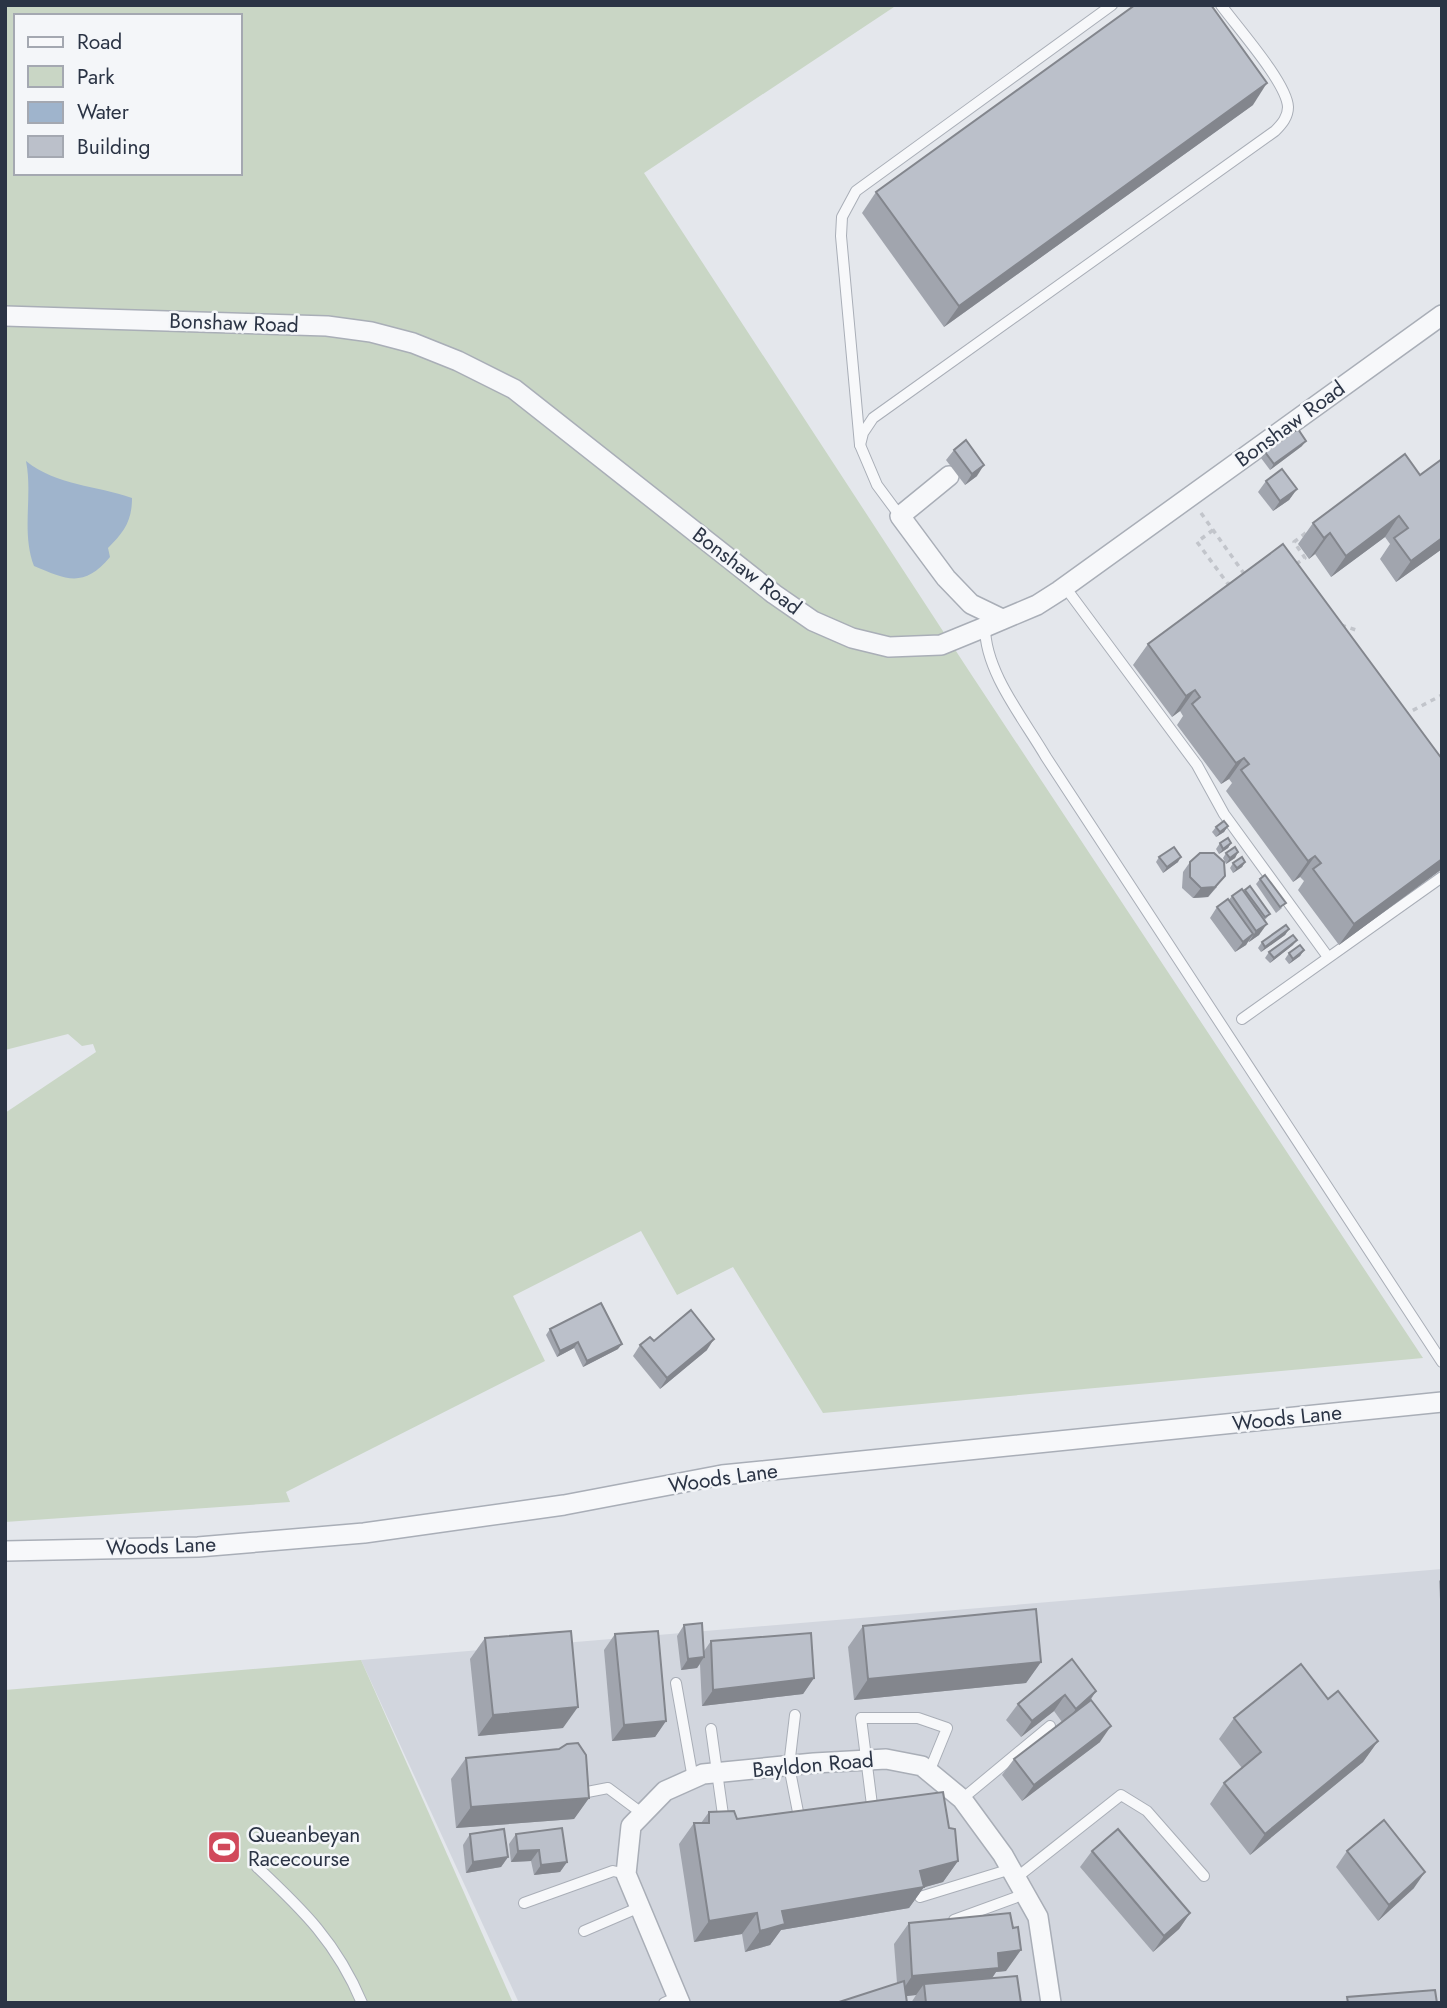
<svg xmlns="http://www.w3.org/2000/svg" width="1447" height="2008" viewBox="0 0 1447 2008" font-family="Jost,sans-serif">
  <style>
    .built { fill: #d2d6de }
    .green { fill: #c9d6c5; fill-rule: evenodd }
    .water { fill: #9fb4cc }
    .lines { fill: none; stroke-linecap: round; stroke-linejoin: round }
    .service-casing { stroke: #a9aeb7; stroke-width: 12 }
    .minor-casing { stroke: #a9aeb7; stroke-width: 22 }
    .path { stroke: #c2c5cb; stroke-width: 3.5; stroke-dasharray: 5 5; stroke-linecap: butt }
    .service { stroke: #f7f8fa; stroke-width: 10 }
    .minor { stroke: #f7f8fa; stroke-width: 19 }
    .wall { fill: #a1a5ae }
    .shaded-wall { fill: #83868d }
    .building { fill: #bbc0ca; stroke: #83868d; stroke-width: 2 }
    .labels { text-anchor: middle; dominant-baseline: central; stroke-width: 5; stroke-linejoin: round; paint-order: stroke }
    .street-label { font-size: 21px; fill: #2b3445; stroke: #f4f6f9 }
    .poi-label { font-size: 21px; fill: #2b3445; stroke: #f4f6f9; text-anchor: start }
  </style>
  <rect width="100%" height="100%" fill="#e4e7ec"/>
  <path class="built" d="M1442,1569V2003H519L361,1660Z"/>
  <g class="green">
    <path d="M5,5H897L644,173L969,671L1423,1358L823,1413L733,1267L677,1295L641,1231L513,1296L545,1361L286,1492L290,1502L5,1522V1113L96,1052L93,1044L82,1046L68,1034L5,1050ZM16,16H240V173H16Z"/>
    <path d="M361,1660L513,2003H5V1690Z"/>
  </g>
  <path class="water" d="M26,461C57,486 96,485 132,498C132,521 124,532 108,548L110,557C84,588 67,580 34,566C21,532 33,496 26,461Z"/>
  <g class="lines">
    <g class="service-casing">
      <g id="service">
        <path d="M860,445L863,433L873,418L1275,131C1282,124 1288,117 1288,107C1287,83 1237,27 1221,5"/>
        <path d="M900,516L877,485L860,445L841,236L842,217L856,191L1112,5"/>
        <path d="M1065,587L1197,765L1224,814L1328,957"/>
        <path d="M985,627C985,672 1024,719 1046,757L1442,1362"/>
        <path d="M1242,1019L1442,877"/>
        <path d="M676,1683L693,1779"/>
        <path d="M795,1715L789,1766L798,1812"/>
        <path d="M711,1729L724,1822"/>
        <path d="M582,1793L608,1788L643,1814"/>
        <path d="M962,1799L1050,1726"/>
        <path d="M872,1805L861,1718H918L947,1728L929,1772"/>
        <path d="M257,1867C303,1910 337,1943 362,2003"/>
        <path d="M1016,1878L1121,1795L1147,1811L1204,1876"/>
        <path d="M920,1897L1011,1869"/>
        <path d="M524,1903L613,1871L626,1874"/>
        <path d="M954,1920L1025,1894"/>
        <path d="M584,1931L640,1907"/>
        <path d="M664,2003L677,1997"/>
      </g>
    </g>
    <g class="minor-casing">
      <g id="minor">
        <path d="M5,316L327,326L371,332L413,343L458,361L514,389L774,594L813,621L852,638L889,647L941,645L985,627L1037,605L1059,591L1442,315"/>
        <path d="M949,476L900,516L946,578L971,604L1002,619"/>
        <path d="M5,1551L198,1547L364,1533L564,1505L722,1475L1442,1402"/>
        <path d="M680,2003L626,1874L631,1826L665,1791L703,1774L814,1763L886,1759L922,1766L962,1799L1003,1855L1038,1917L1051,2003"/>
      </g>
    </g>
    <g class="path">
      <path d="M1201,513L1245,575"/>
      <path d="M1213,530L1197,542L1228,584L1230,583"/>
      <path d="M1296,564L1305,558L1294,542L1307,532"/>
      <path d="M1341,625L1356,630"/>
      <path d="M1404,715L1442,695"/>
    </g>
    <use href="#service" class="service"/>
    <use href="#minor" class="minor"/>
  </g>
  <g class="wall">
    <path d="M1253,105L944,327L862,213L876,192Z"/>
    <path d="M1302,446L1270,470L1261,458L1265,452Z"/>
    <path d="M954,450L977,476L965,485L946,460Z"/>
    <path d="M1442,459V549L1396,582L1380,559L1390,544L1385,537L1331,577L1315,554L1309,559L1298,544L1313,523L1420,475Z"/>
    <path d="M1266,481L1297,489L1289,500L1273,511L1258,492Z"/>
    <path d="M1148,644L1442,759V869L1339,945L1298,890L1304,881L1300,877L1293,882L1226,791L1232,783L1229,779L1221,784L1177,725L1183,716L1180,711L1172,717L1133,665Z"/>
    <path d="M1228,826L1224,832L1216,837L1212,832L1216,827Z"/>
    <path d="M1220,843H1231L1228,848L1219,854L1216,849Z"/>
    <path d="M1238,852L1235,858L1226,864L1223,858L1226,853Z"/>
    <path d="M1159,857L1178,862L1163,873L1156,862Z"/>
    <path d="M1190,862L1217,887L1208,897L1193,898L1182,888L1183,872Z"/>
    <path d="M1245,862L1242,867L1233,873L1230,868L1233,863Z"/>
    <path d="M1260,879L1282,908L1276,913L1256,884Z"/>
    <path d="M1245,890L1270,914L1264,921L1259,935L1249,942L1248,941L1246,945L1235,952L1210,918L1217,907L1228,901L1232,896L1244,892Z"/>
    <path d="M1289,929L1285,935L1261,952L1258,948L1262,942Z"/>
    <path d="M1293,945L1270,963L1265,958L1269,952Z"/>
    <path d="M1304,950L1300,956L1289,964L1285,959L1289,953Z"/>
    <path d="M550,1329L618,1349L583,1367L574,1348L557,1357L546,1335Z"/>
    <path d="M654,1341L707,1350L660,1389L633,1356L640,1345Z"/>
    <path d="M1442,1578V1635L1439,1581Z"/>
    <path d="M684,1625L704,1651L711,1641L814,1678L803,1694L702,1706L700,1664L697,1668L681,1670L677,1636Z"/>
    <path d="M863,1626L1041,1662L1026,1683L854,1700L848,1647Z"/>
    <path d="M615,1634L666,1721L655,1737L612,1741L604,1650Z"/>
    <path d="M485,1638L563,1728L478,1736L470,1659Z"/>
    <path d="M1072,1659L1096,1691L1090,1701L1100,1742L1022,1801L1002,1775L1014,1759L1062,1722L1054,1711L1021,1737L1006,1720L1018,1704Z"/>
    <path d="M1328,1699L1378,1741L1363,1762L1250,1855L1210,1804L1224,1783L1242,1768L1219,1739L1234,1718Z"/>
    <path d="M466,1758L589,1798L574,1819L456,1828L451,1779Z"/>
    <path d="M709,1812L737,1819L949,1828L958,1861L943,1882L924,1887L909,1908L781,1930L770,1945L745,1952L742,1934L694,1942L679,1844L694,1823H701Z"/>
    <path d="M470,1834L508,1857L501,1867L466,1873L463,1845Z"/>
    <path d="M516,1834L567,1862L560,1872L534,1875L531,1861L511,1862L509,1844Z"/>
    <path d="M1092,1851L1190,1913L1179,1929L1153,1952L1080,1867Z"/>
    <path d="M1347,1851L1414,1888L1378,1921L1336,1867Z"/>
    <path d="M909,1923L1006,1971L996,1972L992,1978L1021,2003H911L916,1995L906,1996L897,1983L894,1944Z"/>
  </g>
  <g class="shaded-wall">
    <path d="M1267,83L1253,105L944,327L959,306Z"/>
    <path d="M1306,441L1302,446L1270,470L1274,464Z"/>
    <path d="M984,465L977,476L965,485L972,474Z"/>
    <path d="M1297,489L1289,500L1273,511L1280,501Z"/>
    <path d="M1399,516L1385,537L1331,577L1346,556Z"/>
    <path d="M1330,533L1315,554L1309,559L1324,538Z"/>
    <path d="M1442,538V549L1396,582L1411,561Z"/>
    <path d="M1195,690L1180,711L1172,717L1186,696Z"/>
    <path d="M1244,758L1229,779L1221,784L1236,763Z"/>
    <path d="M1228,826L1224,832L1216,837L1220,832Z"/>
    <path d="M1231,843L1228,848L1219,854L1223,849Z"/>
    <path d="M1238,852L1235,858L1226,864L1230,858Z"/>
    <path d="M1315,856L1300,877L1293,882L1308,861Z"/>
    <path d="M1181,857L1178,862L1163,873L1167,867Z"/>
    <path d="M1442,859V869L1339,945L1354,924Z"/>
    <path d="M1245,862L1242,867L1233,873L1237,868Z"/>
    <path d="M1225,876L1208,897L1193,898L1201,888Z"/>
    <path d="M1267,924L1259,935L1249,942L1256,931Z"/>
    <path d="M1289,929L1285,935L1261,952L1265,947Z"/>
    <path d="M1253,934L1246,945L1235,952L1243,942Z"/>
    <path d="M1297,940L1293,945L1270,963L1274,958Z"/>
    <path d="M1304,950L1300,956L1289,964L1293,959Z"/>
    <path d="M714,1339L707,1350L660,1389L667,1378Z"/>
    <path d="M578,1342L574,1348L557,1357L560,1351Z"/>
    <path d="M622,1344L618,1349L583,1367L587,1361Z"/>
    <path d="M704,1657L697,1668L681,1670L688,1659Z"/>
    <path d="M1041,1662L1026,1683L854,1700L868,1679Z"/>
    <path d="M814,1678L803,1694L702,1706L713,1690Z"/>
    <path d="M1096,1691L1085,1707L1064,1725L1076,1709Z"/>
    <path d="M1065,1695L1054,1711L1021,1737L1032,1721Z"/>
    <path d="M578,1707L563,1728L478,1736L493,1715Z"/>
    <path d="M666,1721L655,1737L612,1741L624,1725Z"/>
    <path d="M1111,1726L1100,1742L1022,1801L1034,1785Z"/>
    <path d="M1378,1741L1363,1762L1250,1855L1265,1834Z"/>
    <path d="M589,1798L574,1819L456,1828L471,1807Z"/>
    <path d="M539,1850L531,1861L511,1862L518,1851Z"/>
    <path d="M508,1857L501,1867L466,1873L473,1862Z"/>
    <path d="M958,1861L943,1882L922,1888L924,1887L909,1908L781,1930L770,1945L745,1952L760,1931L782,1911L920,1871Z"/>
    <path d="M567,1862L560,1872L534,1875L541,1865Z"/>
    <path d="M1425,1872L1414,1888L1378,1921L1389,1905Z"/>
    <path d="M757,1913L742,1934L694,1942L709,1921Z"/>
    <path d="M1190,1913L1179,1929L1153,1952L1164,1936Z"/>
    <path d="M1021,1950L1006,1971L996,1972L984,1990L924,1984L916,1995L898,1997L912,1976L998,1953Z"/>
  </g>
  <g class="building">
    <path d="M1135,5H1211L1267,83L959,306L876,192Z"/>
    <path d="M1298,429L1306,441L1274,464L1265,452Z"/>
    <path d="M966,440L984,465L972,474L954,450Z"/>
    <path d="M1405,454L1420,475L1442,459V538L1411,561L1394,538L1408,528L1399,516L1346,556L1330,533L1324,538L1313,523Z"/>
    <path d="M1282,469L1297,489L1280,501L1266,481Z"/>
    <path d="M1283,544L1442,759V859L1354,924L1313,869L1321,863L1315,856L1308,861L1241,770L1249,764L1244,758L1236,763L1192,704L1200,697L1195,690L1186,696L1148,644Z"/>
    <path d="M1224,821L1228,826L1220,832L1216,827Z"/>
    <path d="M1228,838L1231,843L1223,849L1220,843Z"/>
    <path d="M1174,847L1181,857L1167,867L1159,857Z"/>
    <path d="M1235,847L1238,852L1230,858L1226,853Z"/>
    <path d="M1200,853H1214L1224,862L1225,876L1215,887L1201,888L1190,877V862Z"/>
    <path d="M1242,857L1245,862L1237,868L1233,863Z"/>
    <path d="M1265,875L1286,903L1280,907L1260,879Z"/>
    <path d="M1250,886L1270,914L1265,917L1245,890Z"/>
    <path d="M1242,889L1267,924L1256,931L1232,896Z"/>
    <path d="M1228,899L1253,934L1243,942L1217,907Z"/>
    <path d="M1286,925L1289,929L1265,947L1262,942Z"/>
    <path d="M1293,935L1297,940L1274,958L1269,952Z"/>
    <path d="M1300,945L1304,950L1293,959L1289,953Z"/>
    <path d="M601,1303L622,1344L587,1361L578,1342L560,1351L550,1329Z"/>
    <path d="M691,1310L714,1339L667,1378L640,1345L650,1337L654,1341Z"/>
    <path d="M1036,1609L1041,1662L868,1679L863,1626Z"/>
    <path d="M702,1623L704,1657L688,1659L684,1625Z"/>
    <path d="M571,1631L578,1707L493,1715L485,1638Z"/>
    <path d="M658,1631L666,1721L624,1725L615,1634Z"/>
    <path d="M811,1633L814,1678L713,1690L711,1641Z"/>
    <path d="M1072,1659L1096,1691L1076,1709L1065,1695L1032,1721L1018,1704Z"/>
    <path d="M1301,1664L1328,1699L1338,1691L1378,1741L1265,1834L1224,1783L1261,1752L1234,1718Z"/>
    <path d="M1091,1700L1111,1726L1034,1785L1014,1759Z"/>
    <path d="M578,1743L586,1755L589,1798L471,1807L466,1758L559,1749L567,1744Z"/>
    <path d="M943,1792L949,1828L955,1829L958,1861L920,1871L924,1887L782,1911L785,1924L760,1931L757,1913L709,1921L694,1823H709V1812L734,1811L737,1819Z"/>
    <path d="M1384,1820L1425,1872L1389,1905L1347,1851Z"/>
    <path d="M562,1828L567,1862L541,1865L539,1850L518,1851L516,1834Z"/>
    <path d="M504,1829L508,1857L473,1862L470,1834Z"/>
    <path d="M1118,1829L1190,1913L1164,1936L1092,1851Z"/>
    <path d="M1010,1913L1013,1928L1018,1927L1021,1950L998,1953L999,1968L912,1976L909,1923Z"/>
    <path d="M1017,1976L1021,2003H926L924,1984Z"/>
    <path d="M904,1981L907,2003H836Z"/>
    <path d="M1435,1990L1437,2003H1348L1347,1997Z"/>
  </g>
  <defs>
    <g id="stadium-square" transform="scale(1.75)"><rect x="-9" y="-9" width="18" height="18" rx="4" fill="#d1495b" stroke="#f4f6f9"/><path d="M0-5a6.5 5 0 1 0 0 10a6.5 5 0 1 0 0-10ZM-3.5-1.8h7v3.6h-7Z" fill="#fff"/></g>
  </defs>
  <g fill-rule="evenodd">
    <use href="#stadium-square" x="224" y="1847"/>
  </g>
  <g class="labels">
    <g class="street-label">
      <text transform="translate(234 323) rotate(2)">Bonshaw Road</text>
      <text transform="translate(1290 424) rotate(-36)">Bonshaw Road</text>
      <text transform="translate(747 571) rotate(37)">Bonshaw Road</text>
      <text transform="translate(1287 1418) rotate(-6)">Woods Lane</text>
      <text transform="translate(723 1478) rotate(-8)">Woods Lane</text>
      <text transform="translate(161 1546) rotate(-2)">Woods Lane</text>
      <text transform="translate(813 1765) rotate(-5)">Bayldon Road</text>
    </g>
    <g class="poi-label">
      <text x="248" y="1835">Queanbeyan<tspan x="248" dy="24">Racecourse</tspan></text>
    </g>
  </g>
  <rect width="1447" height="2008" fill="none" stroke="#2b3445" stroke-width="14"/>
  <rect x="14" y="14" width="228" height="161" fill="#f4f6f9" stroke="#a4a8b1" stroke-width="2"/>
  <rect x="28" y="37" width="35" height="10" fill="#f7f8fa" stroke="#a4a8b1" stroke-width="2"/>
  <text x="77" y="49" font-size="21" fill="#2b3445">Road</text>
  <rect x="28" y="66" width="35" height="21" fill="#c9d6c5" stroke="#a4a8b1" stroke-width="2"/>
  <text x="77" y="84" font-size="21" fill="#2b3445">Park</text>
  <rect x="28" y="102" width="35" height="21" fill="#9fb4cc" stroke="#a4a8b1" stroke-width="2"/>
  <text x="77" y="119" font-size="21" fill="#2b3445">Water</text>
  <rect x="28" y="136" width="35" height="21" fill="#bbc0ca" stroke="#a4a8b1" stroke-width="2"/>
  <text x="77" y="154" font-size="21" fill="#2b3445">Building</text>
</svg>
